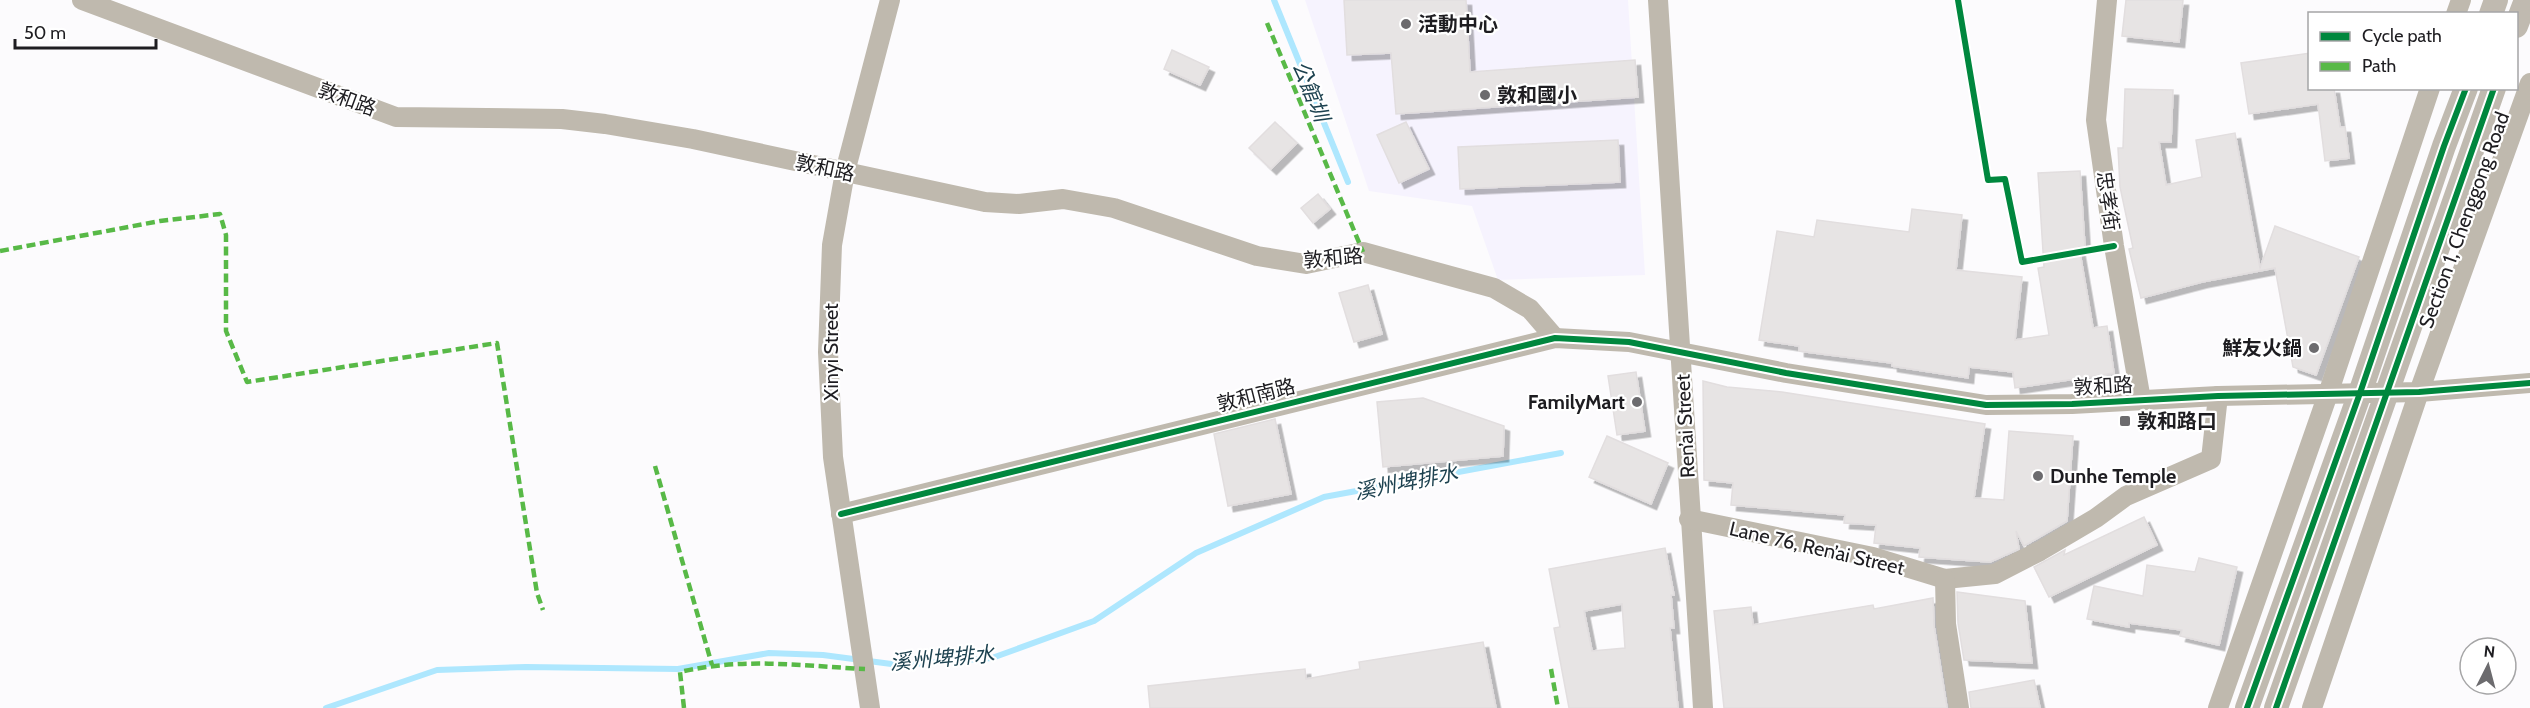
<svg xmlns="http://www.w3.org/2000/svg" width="2530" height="708" viewBox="0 0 2530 708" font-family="Cabin,'Noto Sans TC',sans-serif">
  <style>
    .built { fill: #f6f3fe }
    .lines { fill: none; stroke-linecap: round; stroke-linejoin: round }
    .stream { stroke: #aee7fe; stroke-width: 6 }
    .building { fill: #e7e4e4; stroke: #e2dedf; stroke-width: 1.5; fill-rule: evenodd; filter: url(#shadow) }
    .minor { stroke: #bfb9ae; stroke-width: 20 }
    .major { stroke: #c0bab0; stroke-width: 24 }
    .quiet { stroke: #58b947; stroke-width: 4.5; stroke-dasharray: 9 4.5; stroke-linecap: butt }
    .cycleway-casing { stroke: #fff; stroke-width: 10 }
    .cycleway { stroke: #00873e; stroke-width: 6 }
    .poi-dot { fill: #6c6b6e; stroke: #fff; stroke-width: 2 }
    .labels { text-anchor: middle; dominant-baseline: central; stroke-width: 4.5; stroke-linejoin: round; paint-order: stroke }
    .poi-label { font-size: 20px; font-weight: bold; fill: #1e1d21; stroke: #fff; text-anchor: start }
    .street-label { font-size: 20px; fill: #1e1d21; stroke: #fff }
    .water-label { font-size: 21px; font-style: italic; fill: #1c414f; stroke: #fff }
  </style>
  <defs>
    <filter id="shadow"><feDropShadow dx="5.5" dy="5.5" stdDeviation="0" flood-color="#0004"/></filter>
  </defs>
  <rect width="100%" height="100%" fill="#fcfbfd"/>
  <path class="built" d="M1305,0H1628L1645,275L1498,280L1472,206L1369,191Z"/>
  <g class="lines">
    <g class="stream">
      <path d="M1274,0L1348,182"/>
      <path d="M326,708L437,670L526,667L678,669L769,653L823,655L899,665L992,658L1094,621L1196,553L1324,497L1561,453"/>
    </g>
  </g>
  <g class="building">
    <path d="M1344,0H1466L1470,72L1635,60L1638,97L1396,114L1391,53L1347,55Z"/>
    <path d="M2126,0H2183L2179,42L2122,36Z"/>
    <path d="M1172,50L1209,67L1200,85L1164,69Z"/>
    <path d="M2310,53V88H2334L2340,127H2345L2349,158L2325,161L2318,104L2249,114L2241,63Z"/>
    <path d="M2125,89L2173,90L2171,142H2159L2166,185L2202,177L2196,140L2235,133L2260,268L2275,226L2359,257L2316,375L2293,367L2275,268L2202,282L2141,298L2129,249L2133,248L2120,187L2118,148H2123Z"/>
    <path d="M1275,122L1297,143L1271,169L1249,148Z"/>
    <path d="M1406,122L1429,169L1399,183L1377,135Z"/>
    <path d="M1618,140L1620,182L1460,189L1458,147Z"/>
    <path d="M2080,171L2085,247H2079L2093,328L2107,326L2114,373L2015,388L2013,372L1969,367L1968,378L1892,366V363L1799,351V346L1759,340L1777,231L1814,237L1817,220L1909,232L1912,209L1962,215L1956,270L2022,277L2015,340L2049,335L2038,268L2044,267L2038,173Z"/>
    <path d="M1318,194L1330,209L1313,223L1301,208Z"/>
    <path d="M1368,285L1382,334L1354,342L1339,293Z"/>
    <path d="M1636,372L1645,431L1617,435L1608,376Z"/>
    <path d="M1703,381L1727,387L1782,392L1985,424L1974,498L2004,500L2009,431L2073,436L2067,521L2024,546L2016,531L2019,549L1990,562L1919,557L1920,548L1874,543L1876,525L1844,523L1845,515L1731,505L1733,483L1704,480Z"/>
    <path d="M1423,398L1504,426L1503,456L1383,467L1377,402Z"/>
    <path d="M1275,419L1291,494L1228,506L1214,434Z"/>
    <path d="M1607,436L1668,463L1651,504L1589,477Z"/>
    <path d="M2144,517L2157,545L2049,597L2034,567L2065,550L2064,555Z"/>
    <path d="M1665,548L1674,595H1671L1674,628H1670L1678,708H1569L1554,628L1560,627L1549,569ZM1622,604L1625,648L1592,651L1584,611Z"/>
    <path d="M2199,558L2237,567L2219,645L2180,636L2182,630L2129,623V627L2087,619L2094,586L2143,596L2147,565L2195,572Z"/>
    <path d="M1957,592L2025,601L2032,663L1964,660L1958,623Z"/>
    <path d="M1933,598L1934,626L1947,708H1724L1714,611L1751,607L1753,625L1873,605L1874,609Z"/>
    <path d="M1483,642L1496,708H1150L1148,686L1305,669L1306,679L1360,669L1359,662Z"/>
    <path d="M2034,680L2040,708H1971L1969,692Z"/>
  </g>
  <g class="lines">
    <g class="minor">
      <path d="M82,0L396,117L562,119L605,124L693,139L985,202L1019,204L1063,199L1114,208L1257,256L1306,264L1363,252L1494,288L1530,309L1555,338"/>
      <path d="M1658,0L1703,708"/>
      <path d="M2107,0L2096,120L2114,246L2141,400"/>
      <path d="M2456,14L2461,0"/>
      <path d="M841,514L1555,338L1629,342L1786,373L1986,405L2072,404L2218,396L2419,392L2530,383"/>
      <path d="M1689,519L1873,557L1945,579L1995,574L2040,551L2096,518L2126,496L2211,459L2218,396"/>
      <path d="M1945,579L1946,624L1959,708"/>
      <path d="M870,708L833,457L828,352L832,245L845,172L890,0"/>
      <path d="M2218,708L2328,394L2430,88"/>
      <path d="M2312,708L2419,392L2530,83"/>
    </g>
    <g class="major">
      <path d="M2491,14L2496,0"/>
      <path d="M2516,26L2526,0"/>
      <path d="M2247,708L2360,393L2444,146L2466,88"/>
      <path d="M2276,708L2494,88"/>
    </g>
    <g class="quiet">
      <path d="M1267,23L1363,252"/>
      <path d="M0,251L160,221L220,214L226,235V331L247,382L497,343L537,593L543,610"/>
      <path d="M655,466L712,665"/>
      <path d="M1551,669L1558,708"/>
      <path d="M684,708L680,672C743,657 802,666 865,669"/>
    </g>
    <g class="cycleway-casing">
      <g id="cycleway">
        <path d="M1958,0L1988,180L2005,179L2022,262L2114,246"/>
        <path d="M841,514L1555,338L1629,342L1786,373L1986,405L2072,404L2218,396L2419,392L2530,383"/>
        <path d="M2247,708L2360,393L2444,146L2466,88"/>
        <path d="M2276,708L2494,88"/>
      </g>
    </g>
    <use href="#cycleway" class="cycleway"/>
  </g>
  <g class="poi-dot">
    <circle cx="1406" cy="24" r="6"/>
    <circle cx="1485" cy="95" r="6"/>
    <circle cx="2314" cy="348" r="6"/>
    <circle cx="1637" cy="402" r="6"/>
    <rect x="2119" y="415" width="12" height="12" rx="3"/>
    <circle cx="2038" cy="476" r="6"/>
  </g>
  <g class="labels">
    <g class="poi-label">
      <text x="1418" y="24">活動中心</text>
      <text x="1497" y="95">敦和國小</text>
      <text x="2302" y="348" text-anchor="end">鮮友火鍋</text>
      <text x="1625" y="402" text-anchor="end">FamilyMart</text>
      <text x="2137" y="421">敦和路口</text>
      <text x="2050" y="476">Dunhe Temple</text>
    </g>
    <g class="street-label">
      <text transform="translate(347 99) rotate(20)">敦和路</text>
      <text transform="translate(825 168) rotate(12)">敦和路</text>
      <text transform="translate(2108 201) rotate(82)">忠孝街</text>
      <text transform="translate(2464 220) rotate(-70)">Section 1, Chenggong Road</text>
      <text transform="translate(1333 258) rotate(-5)">敦和路</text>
      <text transform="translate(831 352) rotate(-90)">Xinyi Street</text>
      <text transform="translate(2103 386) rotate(-3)">敦和路</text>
      <text transform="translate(1256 395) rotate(-14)">敦和南路</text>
      <text transform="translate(1685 426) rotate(-93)">Ren’ai Street</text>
      <text transform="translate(1817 548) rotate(13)">Lane 76, Ren’ai Street</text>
    </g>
    <g class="water-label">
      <text transform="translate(1311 91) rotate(68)">公館圳</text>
      <text transform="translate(1406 482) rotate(-11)">溪州埤排水</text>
      <text transform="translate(942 658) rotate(-5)">溪州埤排水</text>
    </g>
  </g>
  <rect x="2308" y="12" width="210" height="78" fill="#ffffff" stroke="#a5a5a6" stroke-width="1.5"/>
  <rect x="2320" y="32" width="30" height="9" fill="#00873e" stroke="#a5a5a6" stroke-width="1.5"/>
  <text x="2362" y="42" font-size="18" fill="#1e1d21">Cycle path</text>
  <rect x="2320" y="62" width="30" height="9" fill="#58b947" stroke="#a5a5a6" stroke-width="1.5"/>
  <text x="2362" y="72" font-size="18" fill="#1e1d21">Path</text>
  <g transform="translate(2488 666) rotate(6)"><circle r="28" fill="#ffffff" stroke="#a5a5a6" stroke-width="1.5"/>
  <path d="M0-4.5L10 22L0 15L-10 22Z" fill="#6c6b6e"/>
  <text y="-9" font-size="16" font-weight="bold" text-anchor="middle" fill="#1e1d21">N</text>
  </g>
  <path d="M15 39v9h141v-9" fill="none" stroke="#1e1d21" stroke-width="3"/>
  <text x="24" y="39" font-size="18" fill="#1e1d21" stroke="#ffffff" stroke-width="4.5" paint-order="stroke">50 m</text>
</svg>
